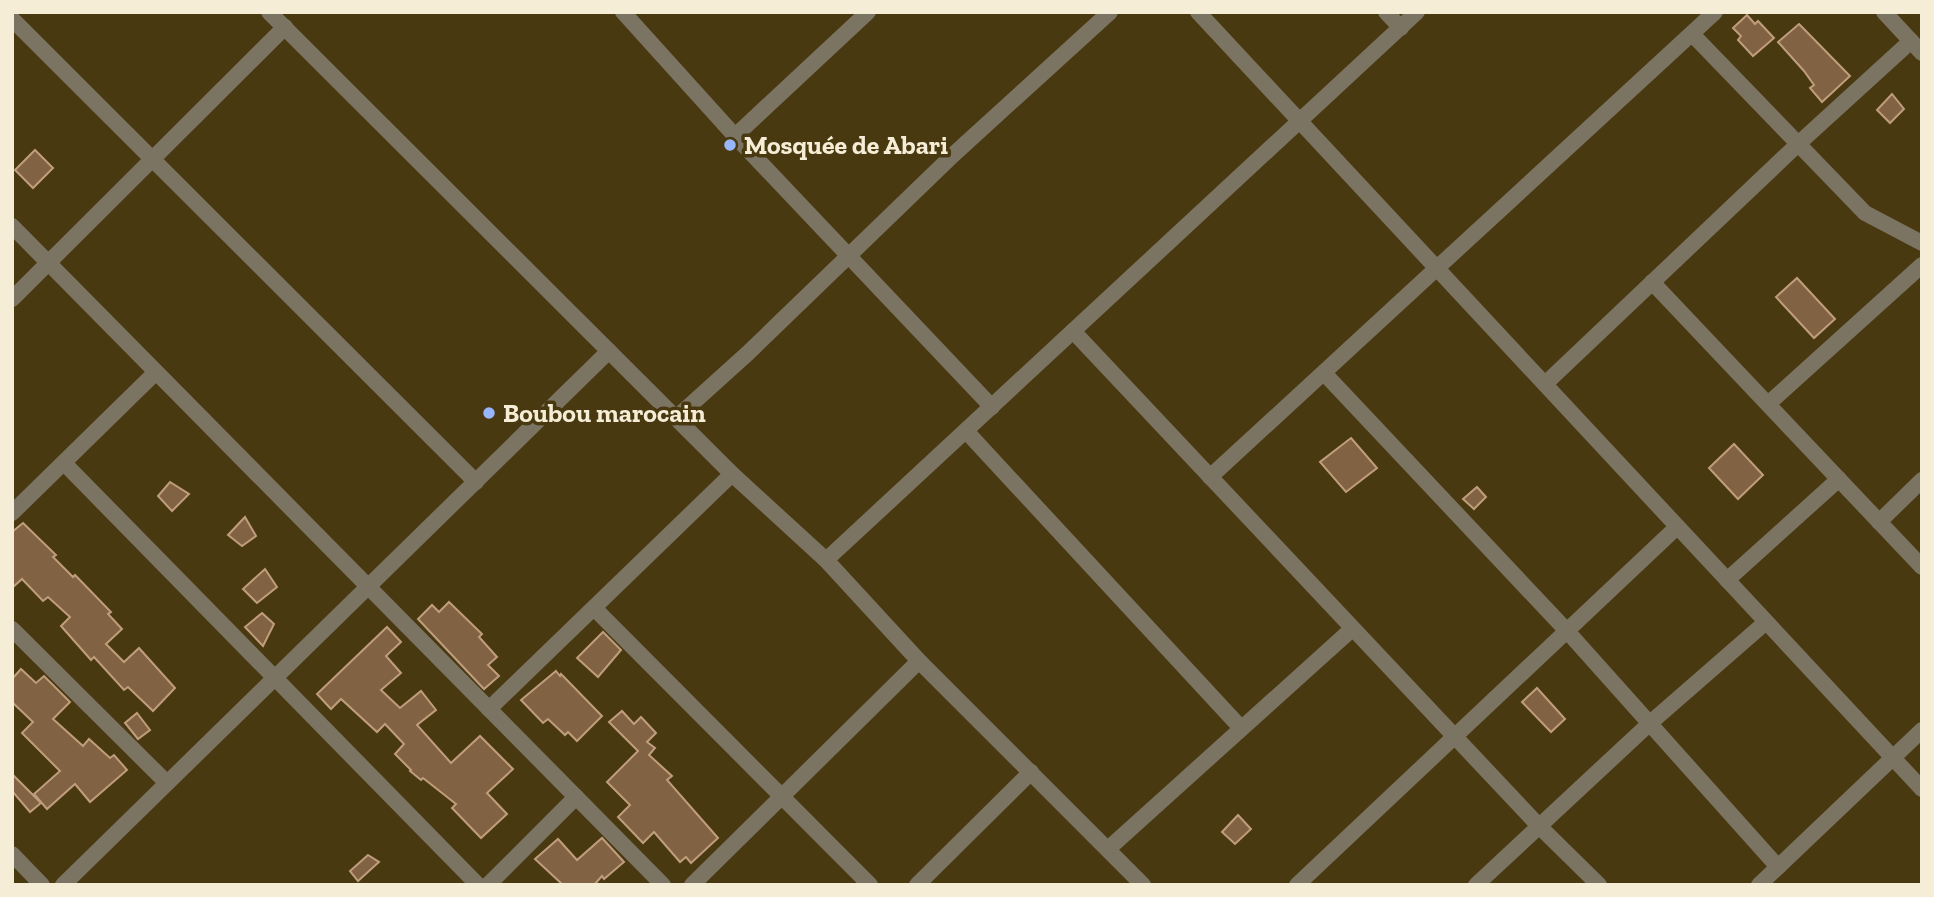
<svg xmlns="http://www.w3.org/2000/svg" width="1934" height="897" viewBox="0 0 1934 897" font-family="'Zilla Slab',serif">
  <style>
    .building { fill: #816243; stroke: #c09e7d; stroke-width: 2 }
    .lines { fill: none; stroke-linecap: round; stroke-linejoin: round }
    .minor { stroke: #7c7463; stroke-width: 16 }
    .poi-dot { fill: #98b6fd; stroke: #493910; stroke-width: 2.5 }
    .labels { text-anchor: middle; dominant-baseline: central; stroke-width: 7; stroke-linejoin: round; paint-order: stroke }
    .poi-label { font-size: 26px; font-weight: bold; fill: #f6edd7; stroke: #493910; text-anchor: start }
  </style>
  <rect width="100%" height="100%" fill="#493910"/>
  <g class="building">
    <path d="M1747,15L1755,24L1758,21L1774,38L1753,56L1738,40L1741,36L1733,28Z"/>
    <path d="M1799,24L1850,76L1822,102L1810,88L1814,85L1804,71L1778,42Z"/>
    <path d="M1892,94L1904,109L1890,123L1877,110Z"/>
    <path d="M35,150L53,168L33,188L15,170Z"/>
    <path d="M1797,278L1835,319L1814,338L1776,297Z"/>
    <path d="M1351,438L1377,468L1346,492L1320,462Z"/>
    <path d="M1734,444L1763,475L1738,499L1709,468Z"/>
    <path d="M170,482L189,494L172,511L158,496Z"/>
    <path d="M1477,487L1486,497L1474,509L1463,499Z"/>
    <path d="M245,517L256,536L242,546L228,535Z"/>
    <path d="M23,523L56,555L53,557L73,577L75,575L111,612L108,614L122,629L106,644L124,662L139,648L175,688L153,711L128,687L124,690L94,657L91,660L61,626L70,617L48,597L43,601L22,579L12,588V532Z"/>
    <path d="M265,569L277,587L257,603L243,589Z"/>
    <path d="M449,602L482,634L479,637L497,657L488,665L499,676L484,689L418,619L432,605L439,612Z"/>
    <path d="M262,613L274,624L263,646L245,627Z"/>
    <path d="M387,627L401,642L386,656L401,673L381,690L400,708L421,691L436,710L417,725L451,763L480,736L513,769L487,793L507,814L481,838L452,808L456,804L423,778L421,780L410,771L411,770L395,754L404,744L385,724L377,732L341,699L331,709L317,694Z"/>
    <path d="M603,632L621,650L598,677L577,658Z"/>
    <path d="M21,669L36,683L44,676L70,702L53,719L83,746L89,739L110,758L114,755L127,770L90,802L75,784L47,809L34,794L60,771L22,733L33,722L12,702V679Z"/>
    <path d="M556,671L560,676L561,674L602,716L577,741L568,732L565,735L548,719L543,723L521,700Z"/>
    <path d="M1537,688L1565,719L1551,732L1522,702Z"/>
    <path d="M622,711L634,724L641,717L656,733L647,742L655,748L649,755L672,776L667,780L718,838L691,863L686,857L680,862L654,832L643,843L618,817L630,805L607,782L638,751L609,722Z"/>
    <path d="M137,713L150,730L138,739L125,723Z"/>
    <path d="M12,774L41,803L30,812L12,791Z"/>
    <path d="M1238,815L1251,829L1235,844L1222,832Z"/>
    <path d="M602,838L624,862L604,879L602,876L594,885H563L535,859L558,839L577,860Z"/>
    <path d="M368,855L379,862L358,881L350,871Z"/>
  </g>
  <g class="lines">
    <g class="minor">
      <path d="M269,12L732,474L826,560L919,661L1143,885"/>
      <path d="M623,12L735,136L992,407"/>
      <path d="M1198,12L1922,789"/>
      <path d="M1386,12L1401,28"/>
      <path d="M1884,12L1922,53"/>
      <path d="M12,19L476,482"/>
      <path d="M1692,34L1865,213L1922,243"/>
      <path d="M735,136L868,12"/>
      <path d="M12,226L663,885"/>
      <path d="M1652,282L1922,567"/>
      <path d="M12,299L285,27"/>
      <path d="M1073,331L1539,826L1599,885"/>
      <path d="M1324,373L1567,631L1778,867"/>
      <path d="M1545,384L1797,145L1911,41"/>
      <path d="M1768,404L1922,265"/>
      <path d="M676,418L748,353L953,155L1110,12"/>
      <path d="M966,431L1241,728"/>
      <path d="M64,463L478,885"/>
      <path d="M1210,477L1715,12"/>
      <path d="M12,513L156,372"/>
      <path d="M1879,522L1922,480"/>
      <path d="M826,560L1417,12"/>
      <path d="M1727,580L1839,479"/>
      <path d="M594,608L870,885"/>
      <path d="M12,629L167,783"/>
      <path d="M489,709L732,474"/>
      <path d="M1108,849L1352,629"/>
      <path d="M12,854L42,885"/>
      <path d="M63,885L609,351"/>
      <path d="M488,885L576,797"/>
      <path d="M692,885L919,661"/>
      <path d="M917,885L1031,772"/>
      <path d="M1297,885L1677,527"/>
      <path d="M1476,885L1649,724L1766,622"/>
      <path d="M1759,885L1922,730"/>
    </g>
  </g>
  <g class="poi-dot">
    <circle cx="730" cy="145" r="7"/>
    <circle cx="489" cy="413" r="7"/>
  </g>
  <g class="labels">
    <g class="poi-label">
      <text x="744" y="145">Mosquée de Abari</text>
      <text x="503" y="413">Boubou marocain</text>
    </g>
  </g>
  <rect width="1934" height="897" fill="none" stroke="#f6edd7" stroke-width="28"/>
</svg>
